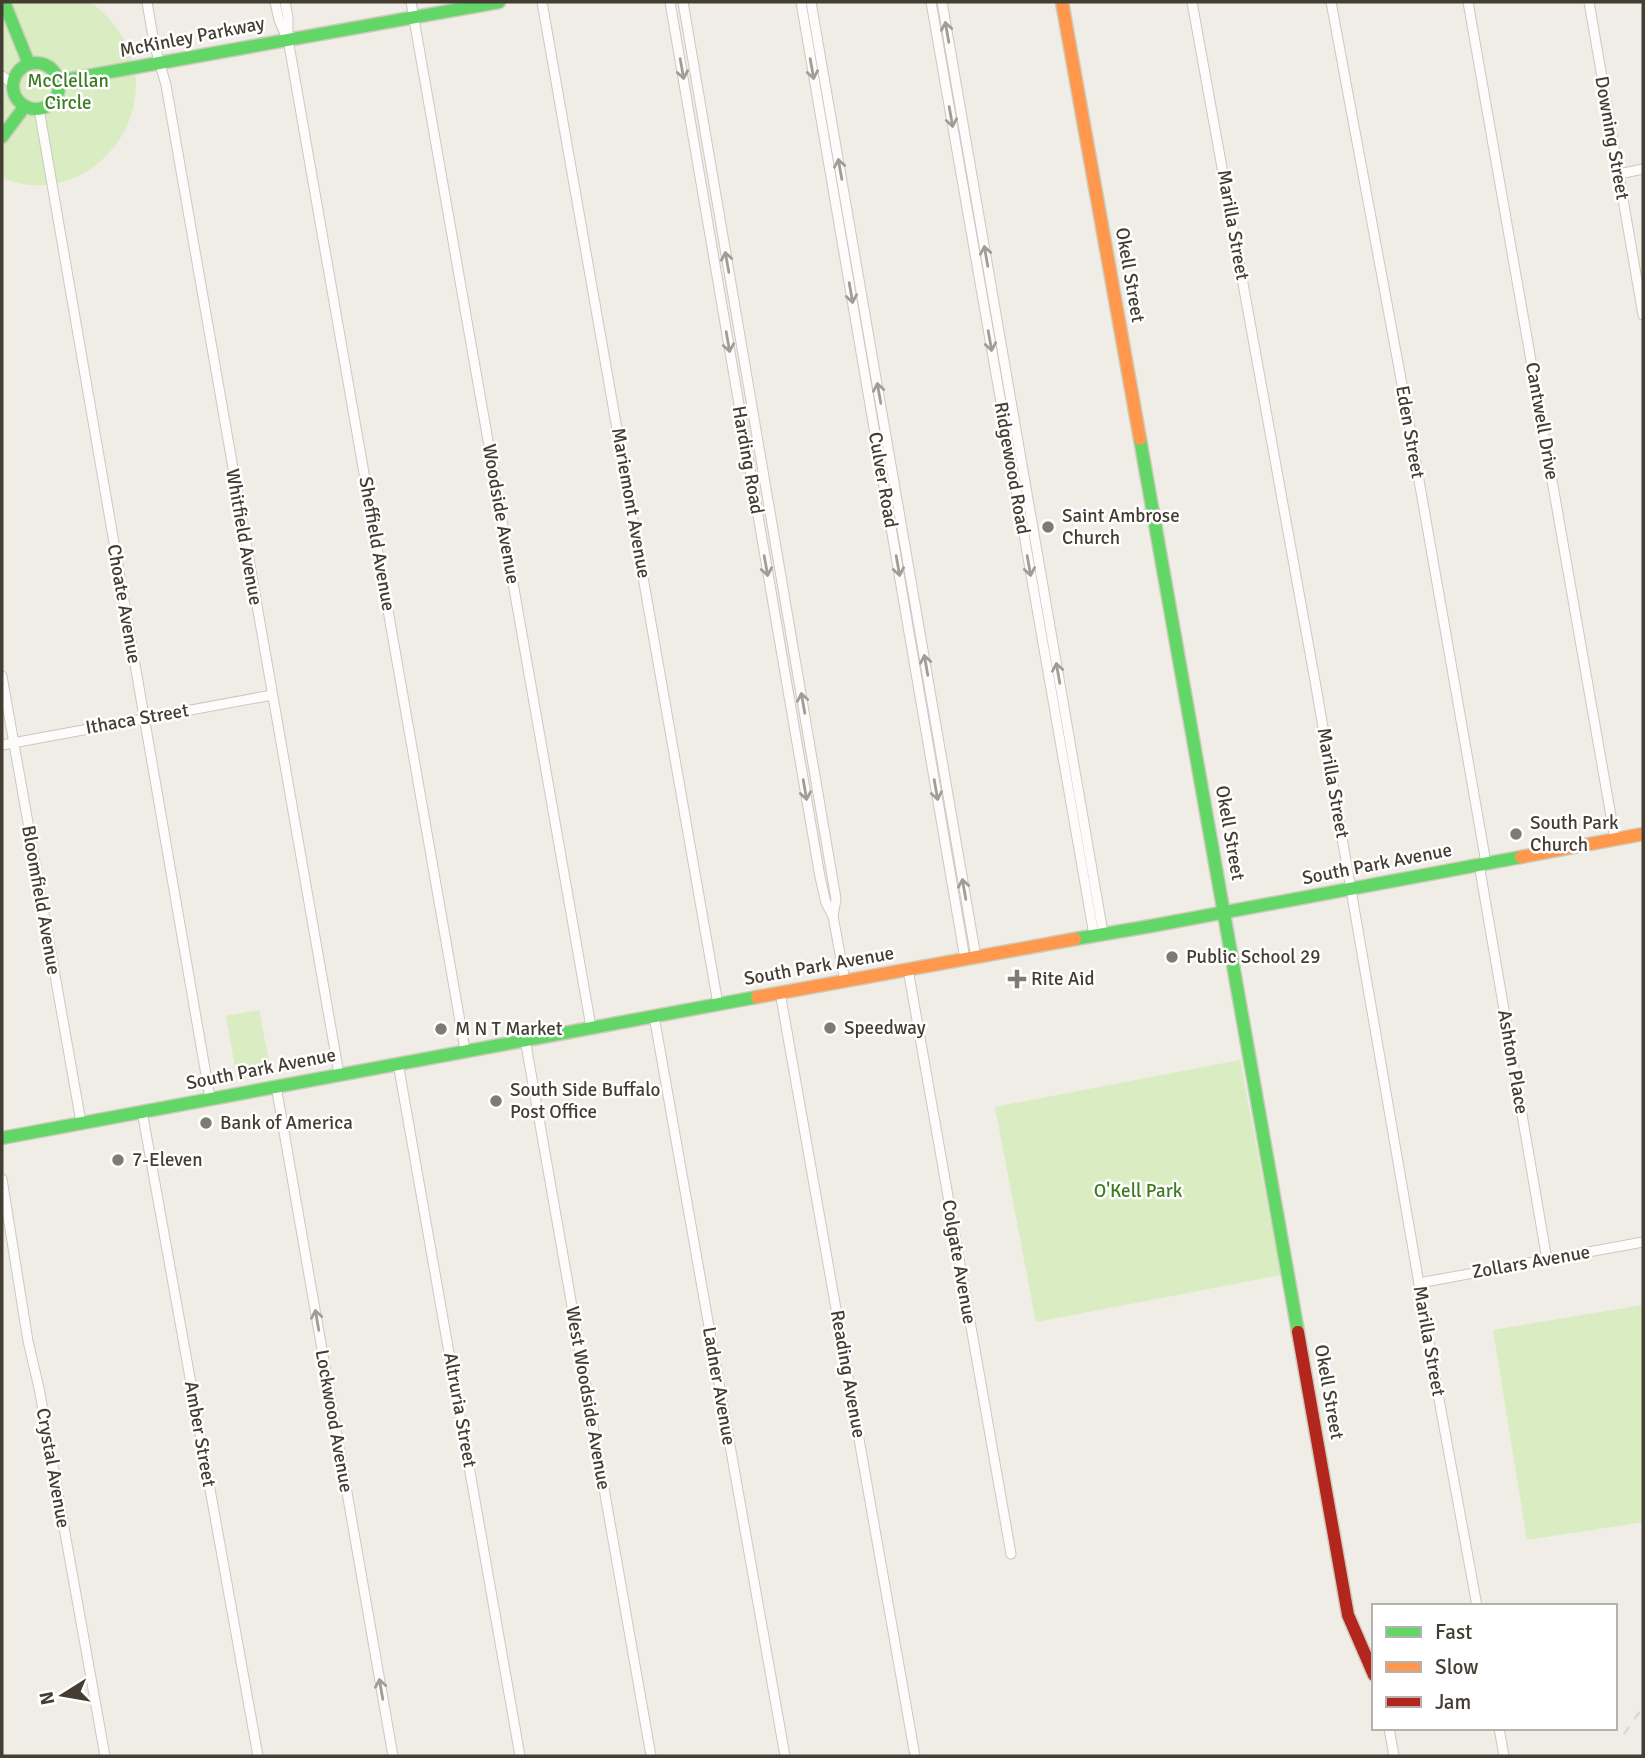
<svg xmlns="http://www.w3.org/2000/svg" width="1645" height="1758" viewBox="0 0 1645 1758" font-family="Signika,sans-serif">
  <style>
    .green { fill: #d9ecc2 }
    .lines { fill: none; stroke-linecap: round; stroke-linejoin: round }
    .street-casing { stroke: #cbc9c1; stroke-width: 11 }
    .fast-casing { stroke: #cfcbbb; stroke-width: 15 }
    .slow-casing { stroke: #cfcbbb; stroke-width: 15 }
    .jam-casing { stroke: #cfcbbb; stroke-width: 15 }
    .street { stroke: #fdfcfb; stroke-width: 9 }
    .fast { stroke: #63d668; stroke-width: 12 }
    .slow { stroke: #ff974d; stroke-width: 12 }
    .jam { stroke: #b3261e; stroke-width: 12 }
    .rail { stroke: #d8d8d7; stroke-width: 2.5; stroke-dasharray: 9 9; stroke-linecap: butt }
    .oneway { stroke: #a09d96 }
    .poi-dot { fill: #807b71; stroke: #fff; stroke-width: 2.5 }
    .labels { text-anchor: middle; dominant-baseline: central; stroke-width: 5; stroke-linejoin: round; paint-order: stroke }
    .street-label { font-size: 19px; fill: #443e32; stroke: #fff }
    .park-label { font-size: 19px; fill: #3d7b21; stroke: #fff }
    .poi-label { font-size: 19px; fill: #443e32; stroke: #fff; text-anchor: start }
  </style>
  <rect width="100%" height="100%" fill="#efede5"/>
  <g class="green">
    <path d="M2,2C23,2 44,2 66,2C72,2 81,0 87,2C98,5 108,18 115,26C176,104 93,215 2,178Z"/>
    <path d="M259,1010L271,1072L237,1078L226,1016Z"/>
    <path d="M1240,1060L1281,1275L1036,1322L995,1107Z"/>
    <path d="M1643,1305V1522L1527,1540L1493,1330Z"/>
  </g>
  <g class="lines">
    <g class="street-casing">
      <g id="street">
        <path d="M147,2L154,43L166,85L339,1074"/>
        <path d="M275,2L279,20L286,36"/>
        <path d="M285,2L288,18V39L465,1050"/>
        <path d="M411,2L591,1027"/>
        <path d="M542,2L718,1004"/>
        <path d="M670,2L820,877L826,903L833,916L845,981"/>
        <path d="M683,2L836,899L833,916"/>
        <path d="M801,2L965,959"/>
        <path d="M811,2L976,957"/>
        <path d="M931,2L1094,935"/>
        <path d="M942,2L1103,933"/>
        <path d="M1192,2L1315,681L1438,1394L1477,1606"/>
        <path d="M1331,2L1406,406L1486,863"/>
        <path d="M1468,2L1615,839"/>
        <path d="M1589,2L1643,315"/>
        <path d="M2,76L13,84"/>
        <path d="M39,109L210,1098"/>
        <path d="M1619,174L1643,169"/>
        <path d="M2,676L81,1122"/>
        <path d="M2,745L272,695"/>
        <path d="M1479,864L1547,1260"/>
        <path d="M908,969L1011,1554"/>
        <path d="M780,992L915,1756"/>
        <path d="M654,1016L785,1756"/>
        <path d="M525,1039L651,1756"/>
        <path d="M398,1063L520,1756"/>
        <path d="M276,1086L393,1756"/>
        <path d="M142,1111L258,1756"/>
        <path d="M2,1179L28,1341L39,1388L105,1756"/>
        <path d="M1419,1283L1643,1242"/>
        <path d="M1389,1728L1394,1756"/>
        <path d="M1499,1728L1504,1756"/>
      </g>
    </g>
    <g class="fast-casing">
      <g id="fast">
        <path d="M4,2L29,64"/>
        <circle cx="36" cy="86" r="23"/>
        <path d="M59,81L499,2"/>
        <path d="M2,137L25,106"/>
        <path d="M1140,439L1298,1332"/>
        <path d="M1075,939L1151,926L1521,857"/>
        <path d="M2,1138L757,997"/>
      </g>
    </g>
    <g class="slow-casing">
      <g id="slow">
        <path d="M1062,2L1140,439"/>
        <path d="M1521,857L1643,834"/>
        <path d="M757,997L1075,939"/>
      </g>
    </g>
    <g class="jam-casing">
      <path id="jam" d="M1298,1332L1348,1615L1374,1675"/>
    </g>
    <use href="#street" class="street"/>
    <use href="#fast" class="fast"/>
    <use href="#slow" class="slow"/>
    <use href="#jam" class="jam"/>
    <path class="rail" d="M1624,1734L1643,1707"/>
  </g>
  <defs><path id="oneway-shaft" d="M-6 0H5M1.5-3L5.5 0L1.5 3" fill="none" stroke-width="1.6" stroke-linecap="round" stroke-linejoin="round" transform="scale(1.75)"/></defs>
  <g class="oneway">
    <use href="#oneway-shaft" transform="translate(947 32) rotate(-100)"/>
    <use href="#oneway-shaft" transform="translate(682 69) rotate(80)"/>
    <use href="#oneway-shaft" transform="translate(812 69) rotate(80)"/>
    <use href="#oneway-shaft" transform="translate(951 117) rotate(80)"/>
    <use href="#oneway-shaft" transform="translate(840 169) rotate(-100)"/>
    <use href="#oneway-shaft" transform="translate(986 256) rotate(-100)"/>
    <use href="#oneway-shaft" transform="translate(727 262) rotate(-100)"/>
    <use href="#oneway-shaft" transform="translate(851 293) rotate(80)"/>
    <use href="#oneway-shaft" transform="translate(990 341) rotate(80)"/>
    <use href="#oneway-shaft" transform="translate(728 342) rotate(80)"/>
    <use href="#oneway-shaft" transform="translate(879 393) rotate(-100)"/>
    <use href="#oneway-shaft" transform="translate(766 566) rotate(80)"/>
    <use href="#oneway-shaft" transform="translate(898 566) rotate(80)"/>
    <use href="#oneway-shaft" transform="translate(1029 566) rotate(80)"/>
    <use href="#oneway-shaft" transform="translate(926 665) rotate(-100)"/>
    <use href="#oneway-shaft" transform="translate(1058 673) rotate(-100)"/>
    <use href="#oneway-shaft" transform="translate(803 703) rotate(-100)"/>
    <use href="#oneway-shaft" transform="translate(805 790) rotate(80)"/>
    <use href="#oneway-shaft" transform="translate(936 790) rotate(80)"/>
    <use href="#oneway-shaft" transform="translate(964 889) rotate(-100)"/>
    <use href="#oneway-shaft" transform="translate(317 1320) rotate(-100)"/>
    <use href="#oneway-shaft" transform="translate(381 1689) rotate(-100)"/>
  </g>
  <g class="poi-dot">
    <circle cx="1048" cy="527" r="7"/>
    <circle cx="1516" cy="834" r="7"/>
    <circle cx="1172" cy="957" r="7"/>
    <path d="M1013.5 968.5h7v7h7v7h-7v7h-7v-7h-7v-7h7z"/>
    <circle cx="830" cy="1028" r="7"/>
    <circle cx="441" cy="1029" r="7"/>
    <circle cx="496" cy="1101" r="7"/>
    <circle cx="206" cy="1123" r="7"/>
    <circle cx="118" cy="1160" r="7"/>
  </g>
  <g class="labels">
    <g class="street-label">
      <text transform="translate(192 37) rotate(-11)">McKinley Parkway</text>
      <text transform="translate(1612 138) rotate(80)">Downing Street</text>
      <text transform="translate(1233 225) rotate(80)">Marilla Street</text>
      <text transform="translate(1130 275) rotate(80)">Okell Street</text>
      <text transform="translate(1542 421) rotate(80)">Cantwell Drive</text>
      <text transform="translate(1410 432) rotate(80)">Eden Street</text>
      <text transform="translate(748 460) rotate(80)">Harding Road</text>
      <text transform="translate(1012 468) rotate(80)">Ridgewood Road</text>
      <text transform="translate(883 480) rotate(80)">Culver Road</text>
      <text transform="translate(631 503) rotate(80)">Mariemont Avenue</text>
      <text transform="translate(501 514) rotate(80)">Woodside Avenue</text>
      <text transform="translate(244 537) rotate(80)">Whitfield Avenue</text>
      <text transform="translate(377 544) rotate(80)">Sheffield Avenue</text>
      <text transform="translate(124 604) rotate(80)">Choate Avenue</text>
      <text transform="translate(137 719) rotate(-10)">Ithaca Street</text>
      <text transform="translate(1333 783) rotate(80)">Marilla Street</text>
      <text transform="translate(1230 833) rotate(80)">Okell Street</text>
      <text transform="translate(1377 864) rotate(-11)">South Park Avenue</text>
      <text transform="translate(41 900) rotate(80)">Bloomfield Avenue</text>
      <text transform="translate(819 966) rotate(-10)">South Park Avenue</text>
      <text transform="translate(1513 1062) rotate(80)">Ashton Place</text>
      <text transform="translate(261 1069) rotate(-11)">South Park Avenue</text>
      <text transform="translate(959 1262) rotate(80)">Colgate Avenue</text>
      <text transform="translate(1531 1262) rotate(-10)">Zollars Avenue</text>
      <text transform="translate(1429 1341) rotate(80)">Marilla Street</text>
      <text transform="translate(848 1374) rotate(80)">Reading Avenue</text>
      <text transform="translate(719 1386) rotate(80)">Ladner Avenue</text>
      <text transform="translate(1329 1392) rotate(80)">Okell Street</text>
      <text transform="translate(588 1398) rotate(80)">West Woodside Avenue</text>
      <text transform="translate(460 1410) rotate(80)">Altruria Street</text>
      <text transform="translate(334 1421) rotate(80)">Lockwood Avenue</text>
      <text transform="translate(200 1434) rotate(80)">Amber Street</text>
      <text transform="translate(53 1468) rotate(80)">Crystal Avenue</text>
    </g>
    <g class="park-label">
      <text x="68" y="81">McClellan<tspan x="68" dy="22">Circle</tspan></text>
      <text x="1138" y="1191">O'Kell Park</text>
    </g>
    <g class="poi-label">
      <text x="1062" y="516">Saint Ambrose<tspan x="1062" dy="22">Church</tspan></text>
      <text x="1530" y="823">South Park<tspan x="1530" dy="22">Church</tspan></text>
      <text x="1186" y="957">Public School 29</text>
      <text x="1031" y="979">Rite Aid</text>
      <text x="844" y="1028">Speedway</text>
      <text x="455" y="1029">M N T Market</text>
      <text x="510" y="1090">South Side Buffalo<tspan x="510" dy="22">Post Office</tspan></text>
      <text x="220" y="1123">Bank of America</text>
      <text x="132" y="1160">7-Eleven</text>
    </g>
  </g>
  <rect width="1645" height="1758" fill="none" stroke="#443e32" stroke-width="7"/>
  <rect x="1372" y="1604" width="245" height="126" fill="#ffffff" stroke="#b4b2ad" stroke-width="2"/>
  <rect x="1386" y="1627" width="35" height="10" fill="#63d668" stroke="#b4b2ad" stroke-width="2"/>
  <text x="1435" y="1639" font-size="21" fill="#443e32">Fast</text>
  <rect x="1386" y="1662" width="35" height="10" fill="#ff974d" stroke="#b4b2ad" stroke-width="2"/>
  <text x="1435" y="1674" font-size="21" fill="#443e32">Slow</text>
  <rect x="1386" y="1697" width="35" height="10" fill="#b3261e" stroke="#b4b2ad" stroke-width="2"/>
  <text x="1435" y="1709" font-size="21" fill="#443e32">Jam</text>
  <g transform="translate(63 1695) rotate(259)" stroke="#ffffff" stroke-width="5" paint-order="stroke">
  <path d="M0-5L12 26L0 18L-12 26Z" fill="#443e32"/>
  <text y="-10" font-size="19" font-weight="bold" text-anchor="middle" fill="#443e32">N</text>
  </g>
</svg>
